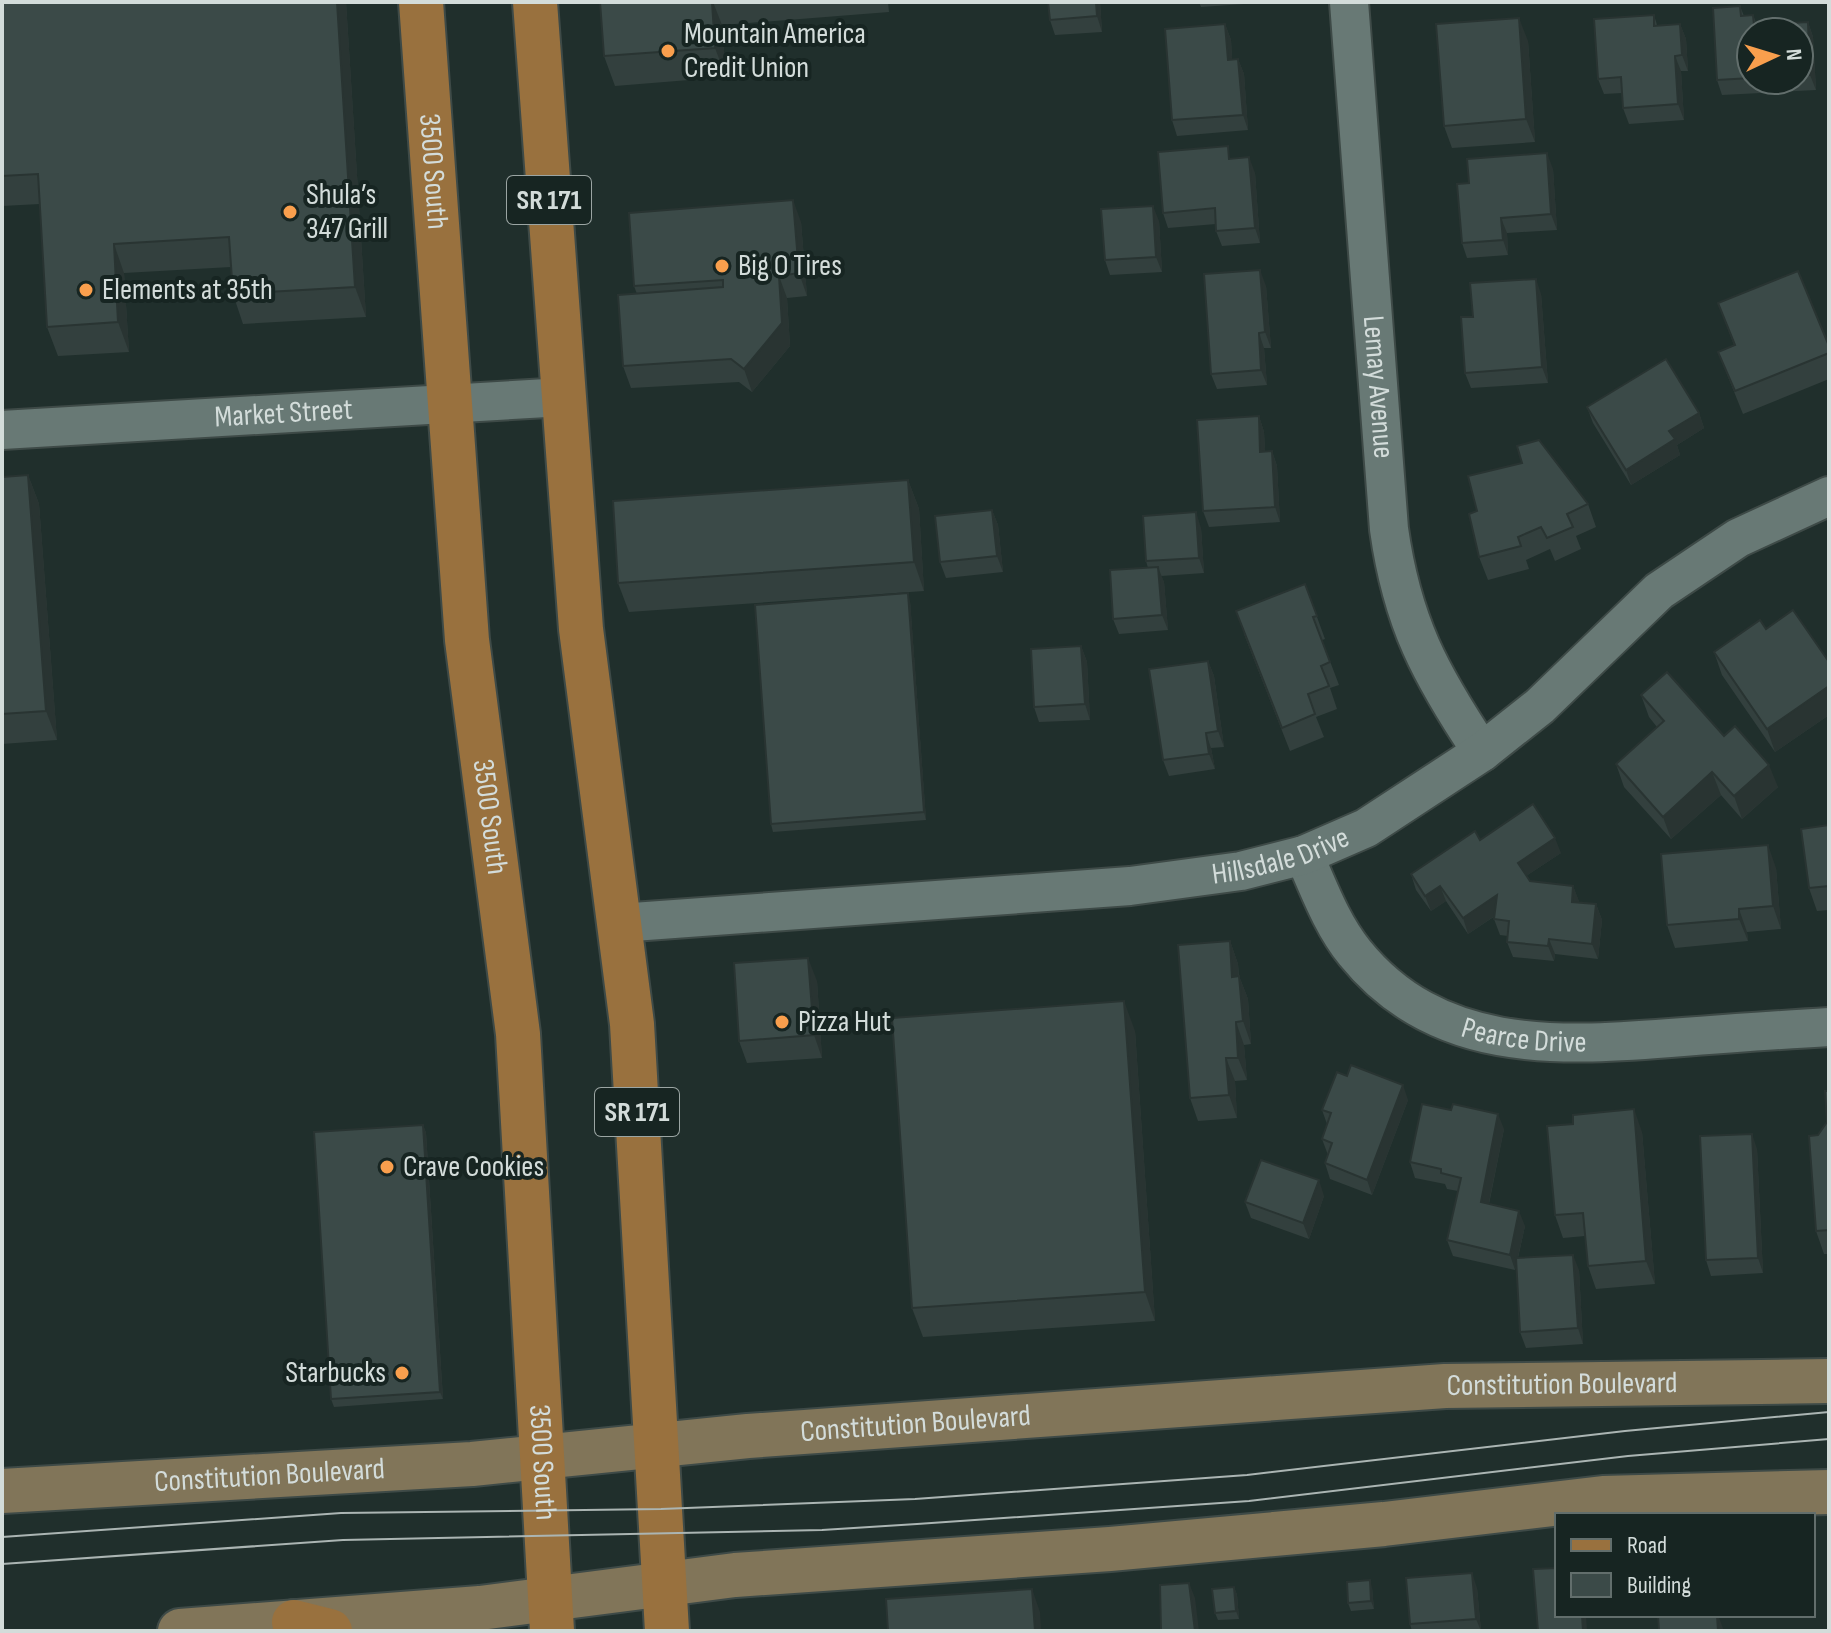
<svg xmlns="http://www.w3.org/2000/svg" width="1831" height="1633" viewBox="0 0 1831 1633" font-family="'Sofia Sans Condensed',sans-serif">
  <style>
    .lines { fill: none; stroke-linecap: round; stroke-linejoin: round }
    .street-casing { stroke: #3e4a47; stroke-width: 42 }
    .secondary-casing { stroke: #3e4a47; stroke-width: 48 }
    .primary-casing { stroke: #3e4a47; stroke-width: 48 }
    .street { stroke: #687975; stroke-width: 38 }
    .secondary { stroke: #817559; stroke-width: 44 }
    .primary { stroke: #99713e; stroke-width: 44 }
    .tram { stroke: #abb5b3; stroke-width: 2 }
    .wall { fill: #33403e; fill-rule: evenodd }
    .shaded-wall { fill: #293432 }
    .building { fill: #3b4a48; stroke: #293432; stroke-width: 2 }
    .poi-dot { fill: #f99f4d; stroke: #172522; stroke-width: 3 }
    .labels { text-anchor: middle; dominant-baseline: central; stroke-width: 8; stroke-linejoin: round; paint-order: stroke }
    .shield { fill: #172522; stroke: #9ba5a3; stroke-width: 2 }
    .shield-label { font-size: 28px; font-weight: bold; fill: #d3dcda }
    .poi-label { font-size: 30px; fill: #d3dcda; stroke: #172522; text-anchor: start }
    .street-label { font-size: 30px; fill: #d3dcda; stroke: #172522 }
  </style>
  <rect width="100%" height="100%" fill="#202f2c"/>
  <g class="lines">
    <g class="street-casing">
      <g id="street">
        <path id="s1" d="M1349,2L1389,529C1402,622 1430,674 1482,752"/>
        <path id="s2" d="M2,430L564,397"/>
        <path id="s3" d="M1304,855C1319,889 1332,925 1355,953C1436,1053 1555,1047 1670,1038C1723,1034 1776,1030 1829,1027"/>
        <path id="s4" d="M619,923L1130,886L1241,871L1304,855L1366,828L1482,752L1540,706L1659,591L1738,538L1829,496"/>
      </g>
    </g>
    <g class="secondary-casing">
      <g id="secondary">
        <path id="s5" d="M2,1491L472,1464L748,1436L1445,1386L1829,1381"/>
        <path d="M180,1631L480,1608L735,1575L1110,1549L1384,1524L1603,1498L1829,1492"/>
      </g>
    </g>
    <g class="primary-casing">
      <g id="primary">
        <path id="s6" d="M421,2L467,640L518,1034L552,1631"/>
        <path d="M535,2L581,629L632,1024L667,1631"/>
        <path d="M294,1622L330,1631"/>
      </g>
    </g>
    <use href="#street" class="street"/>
    <use href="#secondary" class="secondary"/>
    <use href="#primary" class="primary"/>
    <g class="tram">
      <path d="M2,1537L341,1513L661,1509L915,1499L1247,1475L1625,1431L1829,1412"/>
      <path d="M2,1564L343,1540L822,1530L917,1524L1249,1501L1628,1456L1829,1439"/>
    </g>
  </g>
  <g class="wall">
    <path d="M2,2H346L366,317L243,324L233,294L231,267L124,273L129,352L58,356L47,327L40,204L2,206Z"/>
    <path d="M600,2H888L889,12L722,25L726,77L615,86L604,56Z"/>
    <path d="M1100,2L1102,32L1055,35L1050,20Z"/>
    <path d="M1199,2H1244V4L1201,7Z"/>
    <path d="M1740,6L1744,16L1753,15L1757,25L1808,22L1813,37L1816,90L1722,95L1717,80L1713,8ZM1751,32H1799V80H1751Z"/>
    <path d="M1654,15L1657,25L1680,24L1686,39L1688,71H1681L1684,120L1629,124L1623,108L1622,93L1604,94L1598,79Z"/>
    <path d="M1225,24L1231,40L1232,59H1238L1244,74L1248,130L1177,136L1172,120Z"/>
    <path d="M1528,41L1535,142L1452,148L1444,126Z"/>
    <path d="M1233,159L1255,173L1260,243L1222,246L1216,231V224L1168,228L1163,213Z"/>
    <path d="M1553,169L1557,230L1507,233L1508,255L1467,258L1462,243L1469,183Z"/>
    <path d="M1159,221L1162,272L1110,275L1105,260Z"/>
    <path d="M801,222L807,296L787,298L790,346L752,392L739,382L631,388L623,366L637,294L634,286Z"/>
    <path d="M1266,286L1271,348H1264L1267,385L1217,389L1211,374Z"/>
    <path d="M1541,294L1548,383L1471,388L1465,373L1473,317Z"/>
    <path d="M1718,303L1829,346V379L1743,414L1718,352L1734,345Z"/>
    <path d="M1587,407L1699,413L1704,428L1677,445L1680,455L1631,485L1593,423Z"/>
    <path d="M1259,416L1264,432L1265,451H1272L1277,466L1280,522L1209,527L1203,511Z"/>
    <path d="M28,475L39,504L57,740L2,744V477Z"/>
    <path d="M908,480L919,509L924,591L629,612L618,583Z"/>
    <path d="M1588,504L1596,527L1576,536L1581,549L1555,561L1550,549L1526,560L1529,569L1488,580L1479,557L1469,514Z"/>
    <path d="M992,510L998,525L1003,572L946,578L940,562Z"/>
    <path d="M1201,528L1204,573L1161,576L1164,582L1168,630L1119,634L1113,619L1148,568L1146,561Z"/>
    <path d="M1305,584L1325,639L1322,640L1339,685L1330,688L1337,709L1316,717L1324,737L1290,751L1244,634Z"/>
    <path d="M910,601L926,820L773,832L771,824Z"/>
    <path d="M1766,629L1829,662V715L1775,752L1722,675L1714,652Z"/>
    <path d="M1081,646L1087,662L1090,720L1039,722L1034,707Z"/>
    <path d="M1208,661L1214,676L1224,747L1211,748L1215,769L1169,776L1163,760Z"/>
    <path d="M1641,695L1724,736L1778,787L1742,819L1721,795L1671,839L1624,787L1616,764L1657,727L1649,717Z"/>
    <path d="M1829,825V910L1817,911L1809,888Z"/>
    <path d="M1480,840L1561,853L1526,876L1530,881L1573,886L1579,902L1596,904L1602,920L1598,959L1555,954L1554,961L1513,957L1507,942L1508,936L1500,935L1494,919L1495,916L1468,934L1446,901L1431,911L1416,890L1411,874Z"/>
    <path d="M1776,868L1781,929L1747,932L1748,941L1675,948L1667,925Z"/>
    <path d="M1230,941L1238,964L1239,976L1248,999L1251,1044L1244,1045L1247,1080L1235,1081L1237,1118L1198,1121L1190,1098Z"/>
    <path d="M817,981L822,1058L747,1063L739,1041Z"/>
    <path d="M1135,1031L1155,1321L923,1337L912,1308Z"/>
    <path d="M1347,1076L1408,1100L1372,1195L1330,1179L1325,1163L1328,1155L1322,1139L1327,1124L1322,1110Z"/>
    <path d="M1829,1091V1254H1824L1816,1231L1818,1135L1827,1122Z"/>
    <path d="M1573,1124L1642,1132L1655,1284L1596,1289L1588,1266L1585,1236L1563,1238L1555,1215Z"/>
    <path d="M423,1125L426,1133L443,1399L334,1407L331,1399Z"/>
    <path d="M1504,1129L1489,1204L1525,1226L1518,1258L1579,1270L1583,1344L1526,1348L1520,1332L1516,1265L1515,1270L1453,1256L1447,1240L1458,1191L1447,1189L1445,1184L1415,1178L1410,1162Z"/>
    <path d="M1757,1149L1763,1273L1711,1276L1706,1260Z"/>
    <path d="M1324,1196L1309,1239L1251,1218L1245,1202Z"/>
    <path d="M1234,1587L1237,1595L1239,1619L1218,1620L1215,1613Z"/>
    <path d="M1372,1588L1374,1609L1351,1611L1348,1603Z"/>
    <path d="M1477,1588L1481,1631H1412L1410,1624Z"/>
  </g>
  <g class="shaded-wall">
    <path d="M337,2H346L366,317L355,287Z"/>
    <path d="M712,2H713L722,25L726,77L715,48Z"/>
    <path d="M1096,2H1100L1102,32L1097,16Z"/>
    <path d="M1519,18L1528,41L1535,142L1526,119Z"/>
    <path d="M1808,22L1813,37L1816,90L1810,75Z"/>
    <path d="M1225,24L1231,40L1233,75L1228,60Z"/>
    <path d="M1680,24L1686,39L1688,71L1682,55Z"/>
    <path d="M1675,56L1681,71L1684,120L1678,104Z"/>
    <path d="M1238,59L1244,74L1248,130L1243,115Z"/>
    <path d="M1547,153L1553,169L1557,230L1551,214Z"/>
    <path d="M1249,157L1255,173L1260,243L1255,228Z"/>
    <path d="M793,200L801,222L807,296L799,273Z"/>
    <path d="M1153,206L1159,221L1162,272L1156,257Z"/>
    <path d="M1501,218L1507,233L1508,255L1503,240Z"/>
    <path d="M114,244L124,273L129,352L118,322Z"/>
    <path d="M1260,270L1266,286L1271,348L1265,332Z"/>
    <path d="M779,276L787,298L790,346L752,392L744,369Z"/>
    <path d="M1536,279L1541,294L1548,383L1542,367Z"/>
    <path d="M1259,333L1264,348L1267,385L1261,370Z"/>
    <path d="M1699,413L1704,428L1677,445L1680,455L1631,485L1626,470L1669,431Z"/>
    <path d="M1259,416L1264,432L1266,467L1260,452Z"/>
    <path d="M1272,451L1277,466L1280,522L1275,507Z"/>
    <path d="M28,475L39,504L57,740L46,711Z"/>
    <path d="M908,480L919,509L924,591L914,562Z"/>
    <path d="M992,510L998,525L1003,572L997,556Z"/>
    <path d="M1196,512L1201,528L1204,573L1199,558Z"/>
    <path d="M1158,567L1164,582L1168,630L1162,615Z"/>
    <path d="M908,593L910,601L926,820L924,812Z"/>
    <path d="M1081,646L1087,662L1090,720L1085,704Z"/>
    <path d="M1208,661L1214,676L1224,747L1218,731Z"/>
    <path d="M1829,686V715L1775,752L1767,729Z"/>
    <path d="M1206,733L1211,748L1215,769L1209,754Z"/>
    <path d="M1769,765L1778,787L1742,819L1734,796Z"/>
    <path d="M1712,772L1721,795L1671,839L1663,817Z"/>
    <path d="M1555,838L1561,853L1523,878L1518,863Z"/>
    <path d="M1768,845L1776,868L1781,929L1773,906Z"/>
    <path d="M1440,886L1446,901L1431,911L1425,896Z"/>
    <path d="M1573,886L1579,901L1577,917L1572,902Z"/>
    <path d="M1497,895L1502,911L1468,934L1463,918Z"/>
    <path d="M1596,904L1602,920L1598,959L1592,944Z"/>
    <path d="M1739,909L1747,932L1748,941L1739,919Z"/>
    <path d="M1549,939L1555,954L1554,961L1548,946Z"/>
    <path d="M1230,941L1238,964L1240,999L1232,977Z"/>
    <path d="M808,958L817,981L822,1058L814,1035Z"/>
    <path d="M1239,976L1248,999L1251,1044L1243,1021Z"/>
    <path d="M1124,1001L1135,1031L1155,1321L1145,1292Z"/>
    <path d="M1236,1022L1244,1045L1247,1080L1238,1058Z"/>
    <path d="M1226,1058L1235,1081L1237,1118L1229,1095Z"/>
    <path d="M1403,1085L1408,1100L1372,1195L1367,1180Z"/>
    <path d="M1634,1109L1642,1132L1655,1284L1646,1261Z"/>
    <path d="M1498,1114L1504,1129L1486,1217L1481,1202Z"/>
    <path d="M423,1125L426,1133L443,1399L440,1392Z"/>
    <path d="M1752,1134L1757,1149L1763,1273L1758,1258Z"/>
    <path d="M1319,1180L1324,1196L1309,1239L1303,1223Z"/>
    <path d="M1519,1211L1525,1226L1515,1270L1510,1255Z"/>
    <path d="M1573,1255L1579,1270L1583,1344L1578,1328Z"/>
    <path d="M1472,1573L1477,1588L1481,1631L1476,1619Z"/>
    <path d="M1370,1580L1372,1588L1374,1609L1371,1601Z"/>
    <path d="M1189,1583L1195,1598L1199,1631H1195Z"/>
    <path d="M1234,1587L1237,1595L1239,1619L1236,1611Z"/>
    <path d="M1032,1589L1040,1612L1041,1631H1035Z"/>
    <path d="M1582,1615H1586L1587,1631H1583Z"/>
    <path d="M1717,1615H1718L1724,1631H1718Z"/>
  </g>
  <g class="building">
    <path d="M2,2H337L355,287L233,294L229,237L114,244L118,322L47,327L38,174L2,176Z"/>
    <path d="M600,2H712L715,48L604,56Z"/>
    <path d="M1048,2H1096L1097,16L1050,20Z"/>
    <path d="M1740,6L1741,16L1753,15L1754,25L1808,22L1810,75H1799V32H1751V78L1717,80L1713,8Z"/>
    <path d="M1654,15V26L1680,24L1682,55L1675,56L1678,104L1623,108L1621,77L1598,79L1594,19Z"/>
    <path d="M1519,18L1526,119L1444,126L1436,24Z"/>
    <path d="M1225,24L1228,60L1238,59L1243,115L1172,120L1165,29Z"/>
    <path d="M1228,146L1229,159L1249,157L1255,228L1216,231L1215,208L1163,213L1158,152Z"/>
    <path d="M1547,153L1551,214L1501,218L1503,240L1462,243L1457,184L1469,183L1467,159Z"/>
    <path d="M793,200L799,273L779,276L782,323L744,369L731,359L623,366L618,295L723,287V280L634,286L629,213Z"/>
    <path d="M1153,206L1156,257L1105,260L1101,209Z"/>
    <path d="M1260,270L1265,332L1259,333L1261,370L1211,374L1204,274Z"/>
    <path d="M1798,271L1829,346V353L1735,391L1718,352L1735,345L1718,303Z"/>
    <path d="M1536,279L1542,367L1465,373L1461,317H1473L1470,283Z"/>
    <path d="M1666,359L1699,413L1669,431L1675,439L1626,470L1587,407Z"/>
    <path d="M1259,416L1260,452L1272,451L1275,507L1203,511L1197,420Z"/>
    <path d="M1539,440L1588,504L1567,514L1573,527L1547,538L1541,527L1518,537L1521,546L1479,557L1469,514L1477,511L1468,476L1522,463L1517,446Z"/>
    <path d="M28,475L46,711L2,714V477Z"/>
    <path d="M908,480L914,562L618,583L613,501Z"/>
    <path d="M992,510L997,556L940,562L935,516Z"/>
    <path d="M1196,512L1199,558L1146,561L1143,516Z"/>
    <path d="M1158,567L1162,615L1113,619L1110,570Z"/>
    <path d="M1305,584L1317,616L1313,617L1330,662L1321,666L1329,686L1308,694L1315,714L1282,728L1236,611Z"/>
    <path d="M908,593L924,812L771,824L755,605Z"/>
    <path d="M1793,610L1829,662V686L1767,729L1714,652L1760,620L1766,629Z"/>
    <path d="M1081,646L1085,704L1034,707L1031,649Z"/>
    <path d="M1208,661L1218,731L1206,733L1209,754L1163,760L1149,669Z"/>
    <path d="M1667,672L1724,736L1735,726L1769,765L1734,796L1712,772L1663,817L1616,764L1664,721L1641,695Z"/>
    <path d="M1533,804L1555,838L1518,863L1530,881L1573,886L1572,902L1596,904L1592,944L1549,939L1548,946L1507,942L1509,921L1494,919L1497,895L1463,918L1440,886L1425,896L1411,874L1475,831L1480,840Z"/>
    <path d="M1829,825V886L1809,888L1801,829Z"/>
    <path d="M1768,845L1773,906L1739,909V919L1667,925L1661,854Z"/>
    <path d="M1230,941L1232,977L1239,976L1243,1021L1236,1022L1238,1058H1226L1229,1095L1190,1098L1178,945Z"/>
    <path d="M808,958L814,1035L739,1041L734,963Z"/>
    <path d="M1124,1001L1145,1292L912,1308L892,1018Z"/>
    <path d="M1351,1065L1403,1085L1367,1180L1325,1163L1332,1143L1322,1139L1331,1113L1322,1110L1337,1072L1347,1076Z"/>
    <path d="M1825,1091H1829V1230L1816,1231L1809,1136L1818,1135L1827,1122Z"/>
    <path d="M1422,1104L1451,1110L1453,1104L1498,1114L1481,1202L1519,1211L1510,1255L1447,1240L1461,1178L1441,1173V1169L1410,1162Z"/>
    <path d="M1634,1109L1646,1261L1588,1266L1583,1213L1555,1215L1547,1126L1573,1124V1115Z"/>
    <path d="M423,1125L440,1392L331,1399L314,1132Z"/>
    <path d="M1752,1134L1758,1258L1706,1260L1700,1136Z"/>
    <path d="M1261,1160L1319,1180L1303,1223L1245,1202Z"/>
    <path d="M1573,1255L1578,1328L1520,1332L1516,1258Z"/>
    <path d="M1557,1568V1615H1582L1583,1631H1538L1533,1569Z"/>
    <path d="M1472,1573L1476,1619L1410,1624L1406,1578Z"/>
    <path d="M1370,1580L1371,1601L1348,1603L1347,1582Z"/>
    <path d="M1189,1583L1195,1631H1161L1160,1585Z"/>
    <path d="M1234,1587L1236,1611L1215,1613L1212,1589Z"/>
    <path d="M1032,1589L1035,1631H888L886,1599Z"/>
    <path d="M1658,1615H1717L1718,1631H1659Z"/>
  </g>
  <g class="poi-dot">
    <circle cx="668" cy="51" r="8"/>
    <circle cx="290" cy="212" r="8"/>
    <circle cx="722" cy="266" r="8"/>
    <circle cx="86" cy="290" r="8"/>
    <circle cx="782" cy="1022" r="8"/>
    <circle cx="387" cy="1167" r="8"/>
    <circle cx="402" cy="1373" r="8"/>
  </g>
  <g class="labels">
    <g class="shield">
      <rect x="507" y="176" width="84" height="48" rx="6"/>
      <rect x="595" y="1088" width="84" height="48" rx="6"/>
    </g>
    <g class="shield-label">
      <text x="549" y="200">SR 171</text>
      <text x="637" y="1112">SR 171</text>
    </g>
    <g class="poi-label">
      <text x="684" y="34">Mountain America<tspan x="684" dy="34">Credit Union</tspan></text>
      <text x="306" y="195">Shula’s<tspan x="306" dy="34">347 Grill</tspan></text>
      <text x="738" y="266">Big O Tires</text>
      <text x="102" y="290">Elements at 35th</text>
      <text x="798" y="1022">Pizza Hut</text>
      <text x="403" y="1167">Crave Cookies</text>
      <text x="386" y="1373" text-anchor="end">Starbucks</text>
    </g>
    <g class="street-label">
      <text stroke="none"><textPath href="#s6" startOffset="170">3500 South</textPath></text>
      <text stroke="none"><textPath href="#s1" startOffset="386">Lemay Avenue</textPath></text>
      <text stroke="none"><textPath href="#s2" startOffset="282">Market Street</textPath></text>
      <text stroke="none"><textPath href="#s6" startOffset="818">3500 South</textPath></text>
      <text stroke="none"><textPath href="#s4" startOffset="666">Hillsdale Drive</textPath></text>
      <text stroke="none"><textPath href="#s3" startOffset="306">Pearce Drive</textPath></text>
      <text stroke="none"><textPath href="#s5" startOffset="1564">Constitution Boulevard</textPath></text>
      <text stroke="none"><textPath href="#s5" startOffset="916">Constitution Boulevard</textPath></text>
      <text stroke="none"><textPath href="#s6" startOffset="1466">3500 South</textPath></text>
      <text stroke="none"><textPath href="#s5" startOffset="268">Constitution Boulevard</textPath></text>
    </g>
  </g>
  <rect width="1831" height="1633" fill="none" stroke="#d3dcda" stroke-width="8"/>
  <rect x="1555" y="1513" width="260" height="104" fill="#172522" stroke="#626e6c" stroke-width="2"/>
  <rect x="1571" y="1539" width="40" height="12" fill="#99713e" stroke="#626e6c" stroke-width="2"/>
  <text x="1627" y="1553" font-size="24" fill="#d3dcda">Road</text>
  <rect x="1571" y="1573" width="40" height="24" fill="#3b4a48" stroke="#626e6c" stroke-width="2"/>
  <text x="1627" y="1593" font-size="24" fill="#d3dcda">Building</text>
  <g transform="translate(1775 56) rotate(86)"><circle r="38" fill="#172522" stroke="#626e6c" stroke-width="2"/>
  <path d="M0-6L14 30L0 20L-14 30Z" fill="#f99f4d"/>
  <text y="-12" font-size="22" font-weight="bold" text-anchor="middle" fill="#d3dcda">N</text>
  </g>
</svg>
